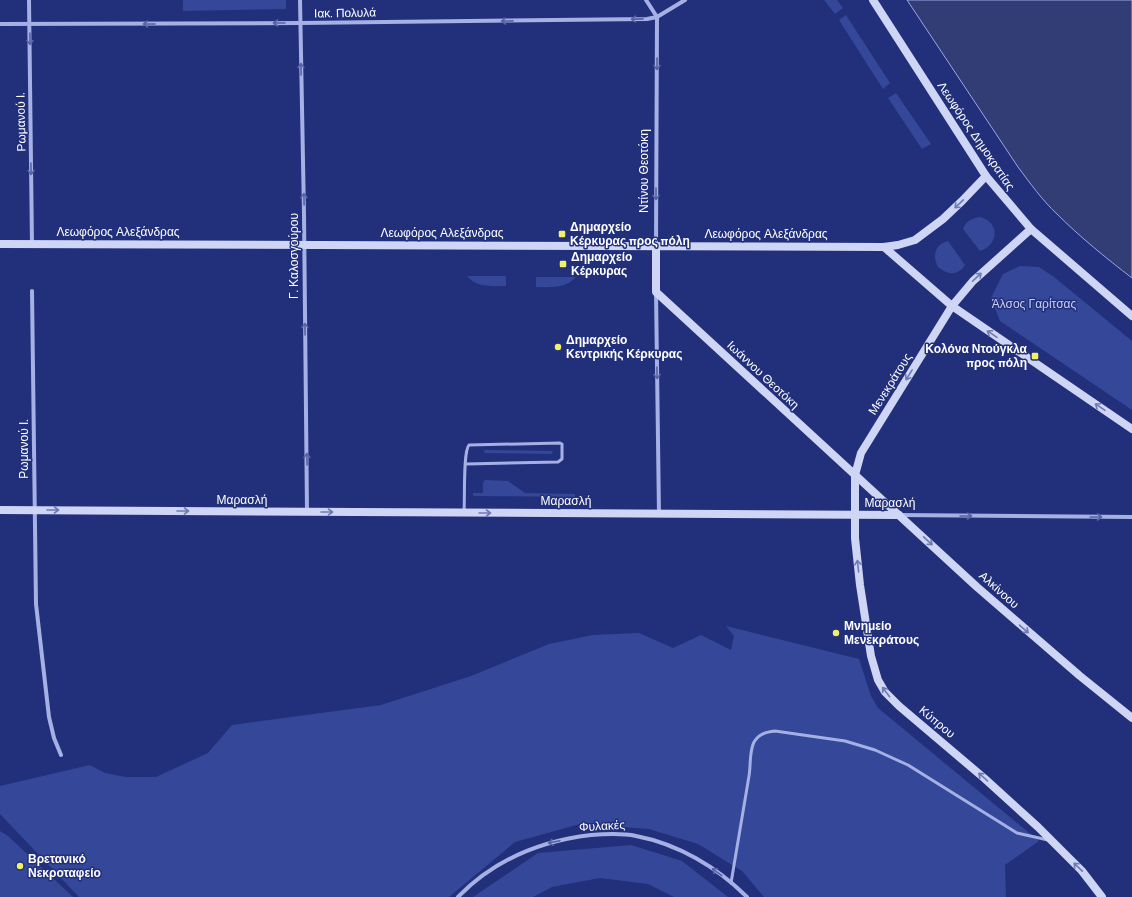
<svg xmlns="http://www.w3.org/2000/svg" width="1132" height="897" viewBox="0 0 1132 897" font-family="'DM Sans',sans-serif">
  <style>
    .green { fill: #354799 }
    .water { fill: #333d75; stroke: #99a7e7 }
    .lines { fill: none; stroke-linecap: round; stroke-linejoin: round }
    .lane { stroke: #a5b0e5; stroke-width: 3 }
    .street { stroke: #a5b0e5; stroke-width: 4 }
    .secondary { stroke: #cfd5f5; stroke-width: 8 }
    .oneway { stroke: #5663a5 }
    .oneway2 { stroke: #707ab2 }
    .poi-dot { fill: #f1f067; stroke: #22307b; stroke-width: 1.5 }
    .labels { text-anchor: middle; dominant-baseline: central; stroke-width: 3; stroke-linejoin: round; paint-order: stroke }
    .street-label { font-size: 12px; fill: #fff; stroke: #22307b }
    .poi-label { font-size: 12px; font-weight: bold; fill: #fff; stroke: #22307b; text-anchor: start }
    .park-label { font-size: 12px; fill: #c8d0f4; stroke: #22307b }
  </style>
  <rect width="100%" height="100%" fill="#22307b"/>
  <g class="green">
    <path d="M183,0H286V9L183,11Z"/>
    <path d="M824,0H837L843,8L835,14Z"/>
    <path d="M846,15L890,83L883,89L839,20Z"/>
    <path d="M896,93L931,144L922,149L888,98Z"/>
    <path d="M980,217C1000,222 999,245 980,251L963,229C966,221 972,218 980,217Z"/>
    <path d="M948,241L965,265C958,276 947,275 938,267C932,256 935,244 948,241Z"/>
    <path d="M1020,266L1039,267L1054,277L1132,341V410L1000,321L991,298L1003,274Z"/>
    <path d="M467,276H506V286C492,286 477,288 467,276Z"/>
    <path d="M536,277H576C565,289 550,287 536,287Z"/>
    <path d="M485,450L552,451L553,452L551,454L485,453L484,451Z"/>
    <path d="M485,480L508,481L525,493L575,494V497L473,496V493H483V483Z"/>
    <path d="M726,626L859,659L871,696L878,708L1039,841L1005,865L1006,897H764L742,871L698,844L649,829L580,824L515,842L449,897H79L0,814V786L90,765L105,773L126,777H156L208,753L232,725L381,705L471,676L549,644L593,635L639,633L673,648L701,635L731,650L734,636Z"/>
    <path d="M0,831L8,836L73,897H0Z"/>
    <path d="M631,845L682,861L728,897H674L648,884L600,878L552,887L533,897H473L538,853Z"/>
  </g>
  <path class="water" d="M907,0H1132V278C1106,258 1080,237 1057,214C1042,200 1030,183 1018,167Z"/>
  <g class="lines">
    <g class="lane">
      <path d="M464,511C465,499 463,451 469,445L560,443L562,444V459L558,462L466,464"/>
      <path d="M731,883C737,847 743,811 749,776C751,765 749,752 754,742C759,734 766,732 775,731L845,741L875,750L908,765L1017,833L1048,840"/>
    </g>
    <g class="street">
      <path d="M29,0L32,244"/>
      <path d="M300,0L304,214L307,511"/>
      <path d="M646,0L657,17L656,246"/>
      <path d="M0,24L301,23L647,19L657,17L685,0"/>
      <path d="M32,291L36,604L49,717L54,738L61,755"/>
      <path d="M656,292L659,514"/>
      <path d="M899,515L1132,517"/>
      <path d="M458,897C494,860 540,841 591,835C605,834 622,833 636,836C678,844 717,867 747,897"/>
    </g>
    <g class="secondary">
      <path d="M873,0L986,176L1031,229L1132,316"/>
      <path d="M1031,229L973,281L952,306L861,453L855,475V538L860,585L871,656L878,680L885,692L899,706L984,778L1038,827L1082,871L1102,897"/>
      <path d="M0,244L884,247L898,245L915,240L943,219L962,201L986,176"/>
      <path d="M656,246V292L977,587L1080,676L1132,718"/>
      <path d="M884,247L952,306L1132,429"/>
      <path d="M0,510L899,515"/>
    </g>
  </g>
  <defs><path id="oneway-shaft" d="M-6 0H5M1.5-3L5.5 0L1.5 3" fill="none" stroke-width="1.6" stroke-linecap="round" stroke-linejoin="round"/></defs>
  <g class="oneway">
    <use href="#oneway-shaft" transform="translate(637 19) rotate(179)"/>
    <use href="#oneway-shaft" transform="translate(507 21) rotate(179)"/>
    <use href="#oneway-shaft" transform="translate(279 23) rotate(180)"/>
    <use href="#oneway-shaft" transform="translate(149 24) rotate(180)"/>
    <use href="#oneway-shaft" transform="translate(30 39) rotate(90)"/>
    <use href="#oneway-shaft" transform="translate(657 64) rotate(90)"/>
    <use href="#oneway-shaft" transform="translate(301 69) rotate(-91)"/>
    <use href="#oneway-shaft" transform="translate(31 169) rotate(89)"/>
    <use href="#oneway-shaft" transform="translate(656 194) rotate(90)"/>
    <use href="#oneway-shaft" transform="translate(304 199) rotate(-91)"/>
    <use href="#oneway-shaft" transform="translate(305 329) rotate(-91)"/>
    <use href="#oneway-shaft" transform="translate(657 373) rotate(89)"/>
    <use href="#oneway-shaft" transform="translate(307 459) rotate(-91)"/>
    <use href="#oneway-shaft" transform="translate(966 516)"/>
    <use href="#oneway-shaft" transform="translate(1096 517)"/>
    <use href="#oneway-shaft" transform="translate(554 842) rotate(168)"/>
    <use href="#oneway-shaft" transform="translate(717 872) rotate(-144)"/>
  </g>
  <g class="oneway2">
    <use href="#oneway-shaft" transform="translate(959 204) rotate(137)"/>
    <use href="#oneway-shaft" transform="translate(977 277) rotate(-43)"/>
    <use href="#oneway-shaft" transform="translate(992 334) rotate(-146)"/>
    <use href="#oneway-shaft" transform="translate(909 375) rotate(122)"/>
    <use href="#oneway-shaft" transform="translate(1100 407) rotate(-146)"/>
    <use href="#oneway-shaft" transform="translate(53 510)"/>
    <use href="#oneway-shaft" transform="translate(183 511)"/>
    <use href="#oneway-shaft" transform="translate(327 512)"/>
    <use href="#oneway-shaft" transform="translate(485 513)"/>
    <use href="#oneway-shaft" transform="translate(928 541) rotate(43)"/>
    <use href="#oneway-shaft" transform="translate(858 566) rotate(-96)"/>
    <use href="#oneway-shaft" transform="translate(1024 629) rotate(41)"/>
    <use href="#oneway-shaft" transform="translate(886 692) rotate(-127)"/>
    <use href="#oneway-shaft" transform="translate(983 777) rotate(-139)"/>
    <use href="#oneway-shaft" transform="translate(1078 867) rotate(-136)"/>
  </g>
  <g class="poi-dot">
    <rect x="558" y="230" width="8" height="8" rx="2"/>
    <rect x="559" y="260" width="8" height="8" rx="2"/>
    <circle cx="558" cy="347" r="4"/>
    <rect x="1031" y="352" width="8" height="8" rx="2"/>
    <circle cx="836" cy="633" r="4"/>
    <circle cx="20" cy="866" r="4"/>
  </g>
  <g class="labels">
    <g class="street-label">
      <text transform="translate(345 13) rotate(-1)">Ιακ. Πολυλά</text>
      <text transform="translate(21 122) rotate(-91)">Ρωμανού Ι.</text>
      <text transform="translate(976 136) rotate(56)">Λεωφόρος Δημοκρατίας</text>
      <text transform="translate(644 171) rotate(-90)">Ντίνου Θεοτόκη</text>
      <text x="118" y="232">Λεωφόρος Αλεξάνδρας</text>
      <text x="442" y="233">Λεωφόρος Αλεξάνδρας</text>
      <text x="766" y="234">Λεωφόρος Αλεξάνδρας</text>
      <text transform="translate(294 256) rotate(-90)">Γ. Καλοσγούρου</text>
      <text transform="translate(763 375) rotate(43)">Ιωάννου Θεοτόκη</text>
      <text transform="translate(890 384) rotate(-58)">Μενεκράτους</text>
      <text transform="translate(24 449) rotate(-90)">Ρωμανού Ι.</text>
      <text x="242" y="500">Μαρασλή</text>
      <text x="566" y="501">Μαρασλή</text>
      <text x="890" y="503">Μαρασλή</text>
      <text transform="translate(999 590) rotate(42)">Αλκίνοου</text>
      <text transform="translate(937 722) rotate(40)">Κύπρου</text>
      <text transform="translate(602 826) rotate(-3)">Φυλακές</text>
    </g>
    <g class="poi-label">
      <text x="570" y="227">Δημαρχείο<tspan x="570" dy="14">Κέρκυρας προς πόλη</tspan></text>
      <text x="571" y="257">Δημαρχείο<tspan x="571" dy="14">Κέρκυρας</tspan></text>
      <text x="566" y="340">Δημαρχείο<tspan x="566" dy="14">Κεντρικής Κέρκυρας</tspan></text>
      <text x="1027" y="349" text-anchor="end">Κολόνα Ντούγκλα<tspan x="1027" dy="14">προς πόλη</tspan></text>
      <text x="844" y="626">Μνημείο<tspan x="844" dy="14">Μενεκράτους</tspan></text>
      <text x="28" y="859">Βρετανικό<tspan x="28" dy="14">Νεκροταφείο</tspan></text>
    </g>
    <g class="park-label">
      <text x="1034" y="304">Άλσος Γαρίτσας</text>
    </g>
  </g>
</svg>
